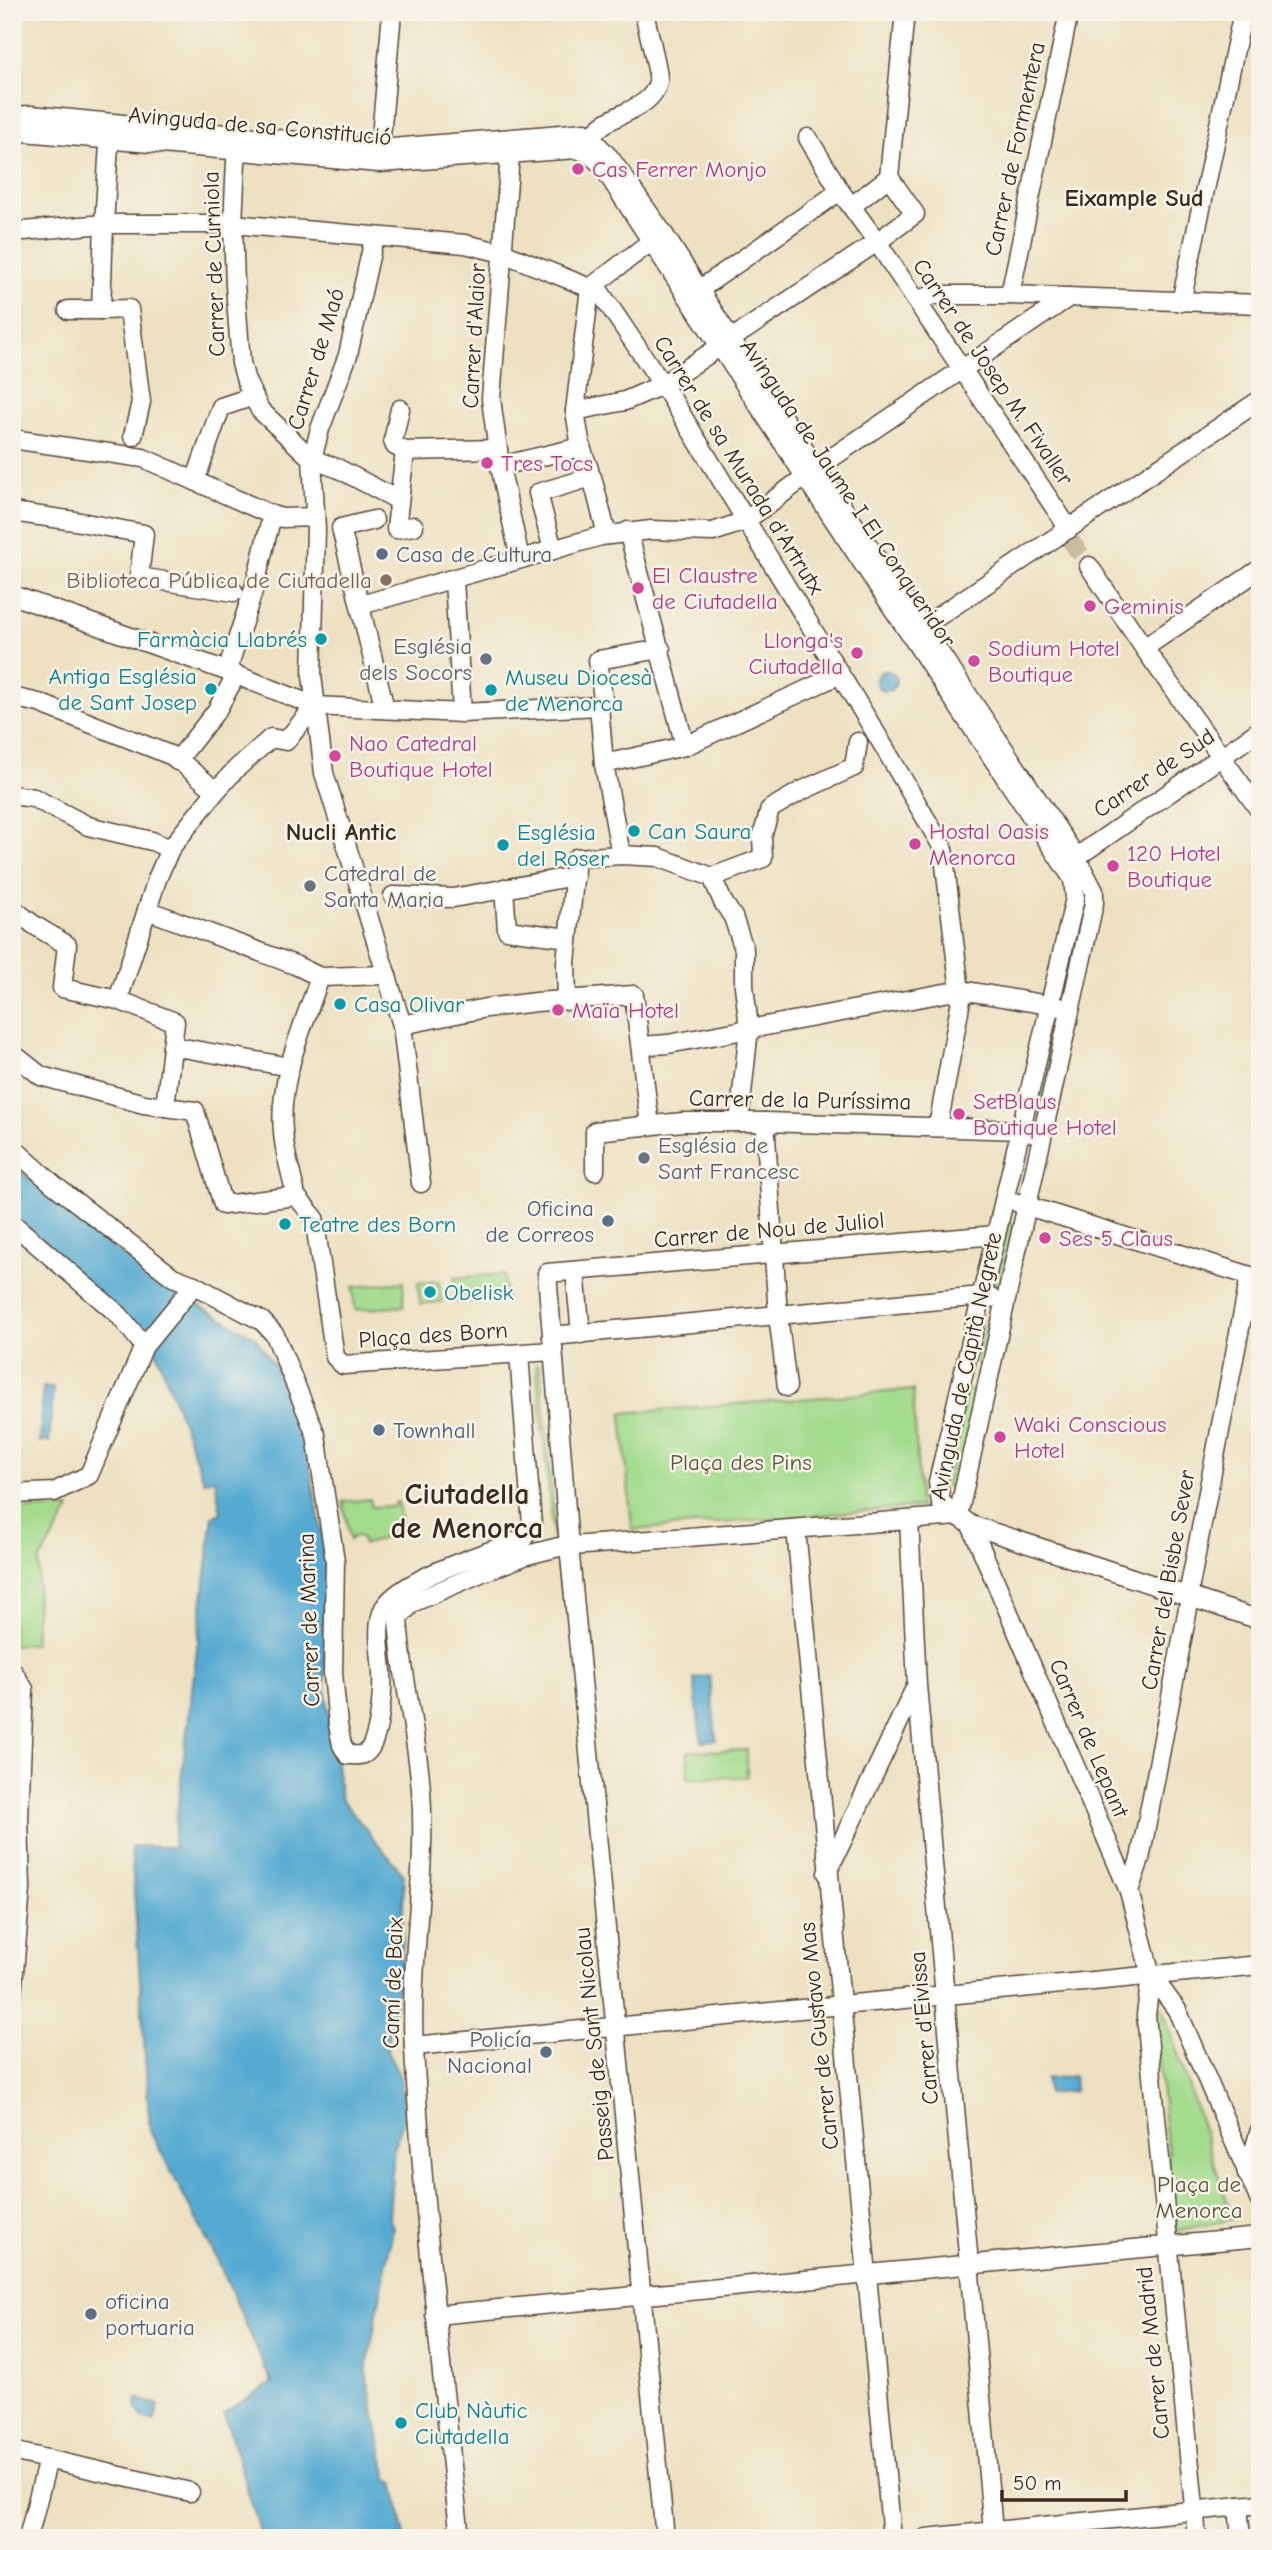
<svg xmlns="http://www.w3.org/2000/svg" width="1272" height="2550" viewBox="0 0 1272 2550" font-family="'Comic Neue',sans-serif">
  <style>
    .green { fill: #a4dc8e; stroke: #708356; stroke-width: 2 }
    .water { fill: #57aad2; stroke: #496a78; stroke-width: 2 }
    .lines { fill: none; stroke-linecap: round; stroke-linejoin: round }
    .minor-tunnel { stroke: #c9bca1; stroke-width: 18; stroke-dasharray: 18 9; stroke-linecap: butt }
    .minor-casing { stroke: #564537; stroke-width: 21 }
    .minor { stroke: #fff; stroke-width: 18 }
    .hotel-dot { fill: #d1479c; stroke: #f7f3e8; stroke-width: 2.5 }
    .service-dot { fill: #5c6f8a; stroke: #f7f3e8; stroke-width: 2.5 }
    .education-dot { fill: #8d6e63; stroke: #f7f3e8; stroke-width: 2.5 }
    .culture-dot { fill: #0f9aa8; stroke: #f7f3e8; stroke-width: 2.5 }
    .worship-dot { fill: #6b7280; stroke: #f7f3e8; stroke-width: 2.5 }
    .labels { text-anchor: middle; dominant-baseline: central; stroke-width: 5; stroke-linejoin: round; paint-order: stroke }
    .street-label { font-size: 23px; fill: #3b2a1e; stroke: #f7f3e8 }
    .hotel-label { font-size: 23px; fill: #b23c85; stroke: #f7f3e8; text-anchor: start }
    .service-label { font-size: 23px; fill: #4e5e75; stroke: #f7f3e8; text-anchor: start }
    .education-label { font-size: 23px; fill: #785e54; stroke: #f7f3e8; text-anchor: end }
    .culture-label { font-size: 23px; fill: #0d838f; stroke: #f7f3e8; text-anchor: start }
    .worship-label { font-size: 23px; fill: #5b616d; stroke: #f7f3e8; text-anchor: start }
    .park-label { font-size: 23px; fill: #55563a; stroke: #f7f3e8 }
    .neighbourhood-label { font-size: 24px; font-weight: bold; fill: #3b2a1e; stroke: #f7f3e8 }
    .district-label { font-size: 30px; font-weight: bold; fill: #3b2a1e; stroke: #f7f3e8 }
  </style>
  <rect width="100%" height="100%" fill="#f7f3e8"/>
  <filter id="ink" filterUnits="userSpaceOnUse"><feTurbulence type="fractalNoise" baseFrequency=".0143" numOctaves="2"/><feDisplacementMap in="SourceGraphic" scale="14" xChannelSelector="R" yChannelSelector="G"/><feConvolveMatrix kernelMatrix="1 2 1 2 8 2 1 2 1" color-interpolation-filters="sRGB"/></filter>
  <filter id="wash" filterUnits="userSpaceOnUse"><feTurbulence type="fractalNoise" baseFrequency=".00686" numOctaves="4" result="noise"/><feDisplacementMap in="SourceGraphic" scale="28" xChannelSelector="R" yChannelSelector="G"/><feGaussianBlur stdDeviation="1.57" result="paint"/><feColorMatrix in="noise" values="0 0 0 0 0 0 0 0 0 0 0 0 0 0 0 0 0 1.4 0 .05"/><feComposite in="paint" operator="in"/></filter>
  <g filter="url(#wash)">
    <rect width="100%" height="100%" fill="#ede1c2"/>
    <g class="green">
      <path d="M1051,1022L1061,1024L1038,1122L1034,1123L1030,1120Z"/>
      <path d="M1011,1223L1015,1225L999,1294H996L992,1288L1007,1224Z"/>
      <path d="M504,1274L506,1298L457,1302L454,1278Z"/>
      <path d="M439,1281L441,1302L420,1304L418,1283Z"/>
      <path d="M403,1282L404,1306L355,1310L353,1287Z"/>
      <path d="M985,1320L995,1322L983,1366H980L976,1362Z"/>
      <path d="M536,1364L540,1365L556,1533L553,1536Z"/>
      <path d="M913,1390L920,1507L632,1530L622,1413Z"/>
      <path d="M969,1390L978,1392L956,1489L946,1486L965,1393Z"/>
      <path d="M370,1499L372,1507L395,1506V1502H398L402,1532L363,1545L362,1538L355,1535L350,1540L343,1502Z"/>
      <path d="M12,1509H70L39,1561L34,1644L12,1645Z"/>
      <path d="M747,1750V1777L688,1778V1751Z"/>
      <path d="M1162,2007L1233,2219L1176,2231L1153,2008Z"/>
    </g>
    <g class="water">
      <circle cx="886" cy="681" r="10"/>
      <path d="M12,1162L80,1225L176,1292L255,1337L282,1377L308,1457L327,1562L325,1686L341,1799L404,1875L401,1977L389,2026L387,2052L402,2080L404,2119L394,2146L389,2218L393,2228L366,2373L388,2480L394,2481L405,2538H262L224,2413L272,2383L218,2261L150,2131L131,1846L173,1847L213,1516L221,1513L215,1479L204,1481L155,1348L150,1340L12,1217Z"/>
      <path d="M43,1387L53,1388L49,1442H40Z"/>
      <path d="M710,1676L716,1740L701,1742L694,1678Z"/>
      <path d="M1074,2076L1075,2091L1048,2094L1046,2079Z"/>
      <path d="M138,2399L159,2405L154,2421L142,2418L136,2406Z"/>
    </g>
  </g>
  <g filter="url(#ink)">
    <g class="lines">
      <path class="minor-tunnel" d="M1070,540L1089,566"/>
      <g class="minor-casing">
        <g id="minor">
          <path d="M12,116L31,115L380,149L585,132L610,158L663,233L741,355L1076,857L1094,891V903L958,1516"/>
          <path d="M110,128L104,224L101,310L129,309L141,402L133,436"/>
          <path d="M12,131L379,163L577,149L588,153L601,164L806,478L1073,879L1075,898L938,1482L941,1503L971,1525L1260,1620"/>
          <path d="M808,138L840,191"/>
          <path d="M237,140L233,224L235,285L241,363L246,381L260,410L312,459L339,469L398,500"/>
          <path d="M589,146C595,111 650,117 658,82C660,74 646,24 644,12"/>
          <path d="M510,155L491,399L500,466L520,559"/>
          <path d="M379,160L392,12"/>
          <path d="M889,177L905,12"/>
          <path d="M12,232L104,224H233L465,244L503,253L600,292L670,396L877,735L943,848L961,1000L938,1127"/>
          <path d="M373,243L348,355L320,429L312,459L316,529L312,675L324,773L402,1025L421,1183"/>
          <path d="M701,293L706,285L840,191L877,242L915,214L889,177L853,205"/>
          <path d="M1010,295L1069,12"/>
          <path d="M916,300L934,295H1010L1260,304"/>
          <path d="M1181,302L1243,12"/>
          <path d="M68,310H101"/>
          <path d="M400,409L393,441L395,446L405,451L498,449"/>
          <path d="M575,411L625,401L662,385L877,242L1069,529"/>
          <path d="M12,439L143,458L272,515L282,518L315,517"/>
          <path d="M405,451L396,529L414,526"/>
          <path d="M500,466L581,447"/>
          <path d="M589,469L581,447L575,411L590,288L661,234"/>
          <path d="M195,481L221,407L254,396"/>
          <path d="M12,512L75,521L144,534L139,577L234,592"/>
          <path d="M374,520L341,528L385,709"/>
          <path d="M628,531L685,746"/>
          <path d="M553,550L538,493L592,477L607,535"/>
          <path d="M1089,566L1144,648L1260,811"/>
          <path d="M454,580L462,713"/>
          <path d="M12,595L221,669L315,706L462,713L599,706"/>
          <path d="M361,605L601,536L651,530L713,532L745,521L824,463L1069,297"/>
          <path d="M915,632L1260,400"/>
          <path d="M1144,648L1260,569"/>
          <path d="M227,671L255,585L272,515"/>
          <path d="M12,697L39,703L175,757L216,791"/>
          <path d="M177,761L217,710L236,675"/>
          <path d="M604,764L685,746L836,676"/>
          <path d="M12,795L34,798L88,826L152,841L170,849"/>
          <path d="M621,855L604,764L599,706L603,699L598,660L661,649"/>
          <path d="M1068,863L1260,730"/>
          <path d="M712,877L723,902L733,917L744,949V986L749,1028L739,1122"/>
          <path d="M504,888L507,930L568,938"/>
          <path d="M393,896L453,898L575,876"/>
          <path d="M12,908L34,925L67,945L62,988L118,1000L175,1022L165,1107"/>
          <path d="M147,910L295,965L320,977L387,975"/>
          <path d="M118,1000L157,879L170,849L216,791L236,769L271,738L286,741L315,706"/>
          <path d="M567,1001L566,963L576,858L621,855L658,857L712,877L763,858L762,837L770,809L801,791L854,767L858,742"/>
          <path d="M402,1025L486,1008L536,1002L634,995L650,1126"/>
          <path d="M172,1046L290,1067"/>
          <path d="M641,1046L668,1044L961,990L1060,1007"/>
          <path d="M12,1053L41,1076L144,1104L195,1111L223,1205L296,1196L314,1217L335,1357L343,1365L553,1351"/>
          <path d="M765,1122L778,1315L787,1387"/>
          <path d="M12,1147L54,1185L173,1277L194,1285L262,1321L275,1335L316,1435L335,1561L333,1673L338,1725L342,1745L348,1755C353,1755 360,1756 364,1754C380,1747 383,1689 382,1672C381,1654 375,1625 384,1608C401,1578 490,1552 523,1539L532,1525L519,1354"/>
          <path d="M595,1171V1131L683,1122H765L1021,1130L1031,1133"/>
          <path d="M296,1196C292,1175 284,1153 283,1131C278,1079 304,1025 320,977"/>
          <path d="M1018,1203L1260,1279"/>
          <path d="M12,1223L119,1315L144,1346"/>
          <path d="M575,1271L581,1334"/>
          <path d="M552,1336L982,1296L991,1298"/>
          <path d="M12,1494L54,1492L89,1475L144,1346L194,1285"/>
          <path d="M909,1520L917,1685L993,2531"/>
          <path d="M971,1525L1129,1891L1151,1975L1146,2015L1197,2538"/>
          <path d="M796,1529L892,2538"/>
          <path d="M12,1670L24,1689L19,1817L21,1889L12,1995"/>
          <path d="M827,1873L916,1686"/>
          <path d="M1129,1891L1140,1859L1189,1603L1190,1585L1250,1276"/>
          <path d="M1151,1975L1177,2010L1260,2201"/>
          <path d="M414,2046L1260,1965"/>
          <path d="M1247,2174L1260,2130"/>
          <path d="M435,2315L1260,2237"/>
          <path d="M12,2451L190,2492"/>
          <path d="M1238,2506L1241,2538"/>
          <path d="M28,2538L48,2459"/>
          <path d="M460,2538C442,2375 423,2212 414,2049C409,1963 427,1877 421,1790C417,1732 401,1676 398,1618L412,1603L483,1572L527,1555L559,1547L958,1516"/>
          <path d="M665,2538L569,1546L547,1273L996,1235"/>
          <path d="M926,2538L1260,2504"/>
        </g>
      </g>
      <use href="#minor" class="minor"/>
    </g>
  </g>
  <g class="hotel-dot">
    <circle cx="578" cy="169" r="7"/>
    <circle cx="487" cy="463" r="7"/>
    <circle cx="638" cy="588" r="7"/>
    <circle cx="1090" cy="606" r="7"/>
    <circle cx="857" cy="653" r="7"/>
    <circle cx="974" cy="661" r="7"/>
    <circle cx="335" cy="756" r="7"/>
    <circle cx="915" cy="844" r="7"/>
    <circle cx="1113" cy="866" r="7"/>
    <circle cx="558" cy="1010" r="7"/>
    <circle cx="959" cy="1114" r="7"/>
    <circle cx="1045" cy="1238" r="7"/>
    <circle cx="1000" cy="1437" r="7"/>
  </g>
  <g class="service-dot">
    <circle cx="382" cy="554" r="7"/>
    <circle cx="608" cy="1221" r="7"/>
    <circle cx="379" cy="1430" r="7"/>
    <circle cx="546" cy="2052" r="7"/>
    <circle cx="91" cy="2314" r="7"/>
  </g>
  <circle class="education-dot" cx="386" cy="580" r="7"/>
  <g class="culture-dot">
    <circle cx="321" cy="639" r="7"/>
    <circle cx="211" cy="689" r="7"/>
    <circle cx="491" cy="690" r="7"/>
    <circle cx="634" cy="831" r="7"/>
    <circle cx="503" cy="845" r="7"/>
    <circle cx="340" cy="1004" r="7"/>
    <circle cx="285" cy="1224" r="7"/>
    <circle cx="430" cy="1292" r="7"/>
    <circle cx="401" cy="2423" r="7"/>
  </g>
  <g class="worship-dot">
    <circle cx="486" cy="659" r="7"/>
    <circle cx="310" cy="886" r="7"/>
    <circle cx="644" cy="1158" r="7"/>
  </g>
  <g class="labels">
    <g class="street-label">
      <text transform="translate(260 126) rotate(5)">Avinguda de sa Constitució</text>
      <text transform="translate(1015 149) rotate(-78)">Carrer de Formentera</text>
      <text transform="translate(214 264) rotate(-92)">Carrer de Curniola</text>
      <text transform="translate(474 336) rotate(-87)">Carrer d'Alaior</text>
      <text transform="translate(316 359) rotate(-73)">Carrer de Maó</text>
      <text transform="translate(993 372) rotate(56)">Carrer de Josep M. Fivaller</text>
      <text transform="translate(739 465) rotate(58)">Carrer de sa Murada d'Artrutx</text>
      <text transform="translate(848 493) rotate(56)">Avinguda de Jaume I El Conqueridor</text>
      <text transform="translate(1154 773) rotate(-34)">Carrer de Sud</text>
      <text transform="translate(800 1100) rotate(1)">Carrer de la Puríssima</text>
      <text transform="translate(769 1230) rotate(-5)">Carrer de Nou de Juliol</text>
      <text transform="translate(433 1335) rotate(-4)">Plaça des Born</text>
      <text transform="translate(966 1366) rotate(-78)">Avinguda de Capità Negrete</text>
      <text transform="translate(1168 1580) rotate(-80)">Carrer del Bisbe Sever</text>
      <text transform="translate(309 1620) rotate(-92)">Carrer de Marina</text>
      <text transform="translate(1089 1738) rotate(67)">Carrer de Lepant</text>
      <text transform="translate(393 1983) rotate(-88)">Camí de Baix</text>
      <text transform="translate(924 2028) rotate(-95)">Carrer d'Eivissa</text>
      <text transform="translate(819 2036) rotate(-96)">Carrer de Gustavo Mas</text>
      <text transform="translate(594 2044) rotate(-96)">Passeig de Sant Nicolau</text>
      <text transform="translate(1153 2353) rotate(-96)">Carrer de Madrid</text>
    </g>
    <g class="hotel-label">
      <text x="592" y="169">Cas Ferrer Monjo</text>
      <text x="501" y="463">Tres Tocs</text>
      <text x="652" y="575">El Claustre<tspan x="652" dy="26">de Ciutadella</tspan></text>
      <text x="1104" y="606">Geminis</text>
      <text x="843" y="640" text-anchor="end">Llonga's<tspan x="843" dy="26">Ciutadella</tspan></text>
      <text x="988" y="648">Sodium Hotel<tspan x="988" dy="26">Boutique</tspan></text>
      <text x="349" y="743">Nao Catedral<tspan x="349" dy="26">Boutique Hotel</tspan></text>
      <text x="929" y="831">Hostal Oasis<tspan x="929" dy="26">Menorca</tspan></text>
      <text x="1127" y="853">120 Hotel<tspan x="1127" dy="26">Boutique</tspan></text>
      <text x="572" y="1010">Maïa Hotel</text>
      <text x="973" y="1101">SetBlaus<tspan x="973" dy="26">Boutique Hotel</tspan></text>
      <text x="1059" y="1238">Ses 5 Claus</text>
      <text x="1014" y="1424">Waki Conscious<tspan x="1014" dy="26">Hotel</tspan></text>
    </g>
    <g class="service-label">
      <text x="396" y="554">Casa de Cultura</text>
      <text x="594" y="1208" text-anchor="end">Oficina<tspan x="594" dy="26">de Correos</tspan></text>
      <text x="393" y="1430">Townhall</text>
      <text x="532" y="2039" text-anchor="end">Policía<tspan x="532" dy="26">Nacional</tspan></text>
      <text x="105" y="2301">oficina<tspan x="105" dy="26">portuaria</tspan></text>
    </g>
    <g class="education-label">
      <text x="372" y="580">Biblioteca Pública de Ciutadella</text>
    </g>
    <g class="culture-label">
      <text x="307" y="639" text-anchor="end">Farmàcia Llabrés</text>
      <text x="197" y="676" text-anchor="end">Antiga Església<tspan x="197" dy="26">de Sant Josep</tspan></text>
      <text x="505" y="677">Museu Diocesà<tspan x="505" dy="26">de Menorca</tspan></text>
      <text x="648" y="831">Can Saura</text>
      <text x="517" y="832">Església<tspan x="517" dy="26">del Roser</tspan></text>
      <text x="354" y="1004">Casa Olivar</text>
      <text x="299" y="1224">Teatre des Born</text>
      <text x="444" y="1292">Obelisk</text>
      <text x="415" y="2410">Club Nàutic<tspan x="415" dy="26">Ciutadella</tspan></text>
    </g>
    <g class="worship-label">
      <text x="472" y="646" text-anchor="end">Església<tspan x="472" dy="26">dels Socors</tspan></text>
      <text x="324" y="873">Catedral de<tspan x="324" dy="26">Santa Maria</tspan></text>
      <text x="658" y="1145">Església de<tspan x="658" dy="26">Sant Francesc</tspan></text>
    </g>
    <g class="park-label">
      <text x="741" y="1462">Plaça des Pins</text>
      <text x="1199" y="2184">Plaça de<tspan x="1199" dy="26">Menorca</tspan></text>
    </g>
    <g class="neighbourhood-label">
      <text x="1134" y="198">Eixample Sud</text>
      <text x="341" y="832">Nucli Antic</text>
    </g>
    <g class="district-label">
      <text x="467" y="1494">Ciutadella<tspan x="467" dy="34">de Menorca</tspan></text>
    </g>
  </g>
  <rect width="1272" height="2550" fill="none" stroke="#f7f3e8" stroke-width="42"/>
  <path d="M1002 2490v10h124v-10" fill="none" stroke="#3b2a1e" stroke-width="3.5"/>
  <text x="1013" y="2490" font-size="21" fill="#3b2a1e" stroke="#f7f3e8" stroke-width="5" paint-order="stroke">50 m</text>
</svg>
